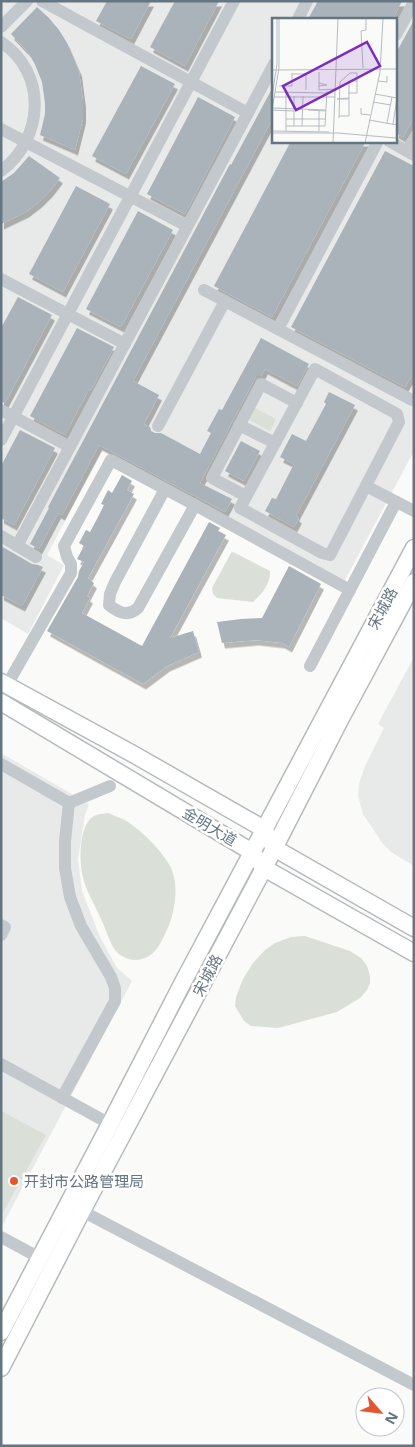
<svg xmlns="http://www.w3.org/2000/svg" width="415" height="1447" viewBox="0 0 415 1447" font-family="'Noto Sans','Noto Sans SC',sans-serif">
  <style>
    .built { fill: #e8e9e9; fill-rule: evenodd }
    .green { fill: #dadfd7 }
    .building { fill: #aab3b9; filter: url(#shadow) }
    .lines { fill: none; stroke-linecap: round; stroke-linejoin: round }
    .major-casing { stroke: #b5babe; stroke-width: 19 }
    .minor { stroke: #c3c8cc; stroke-width: 12 }
    .major { stroke: #fff; stroke-width: 16 }
    .poi-dot { fill: #e4572e; stroke: #fff; stroke-width: 2 }
    .labels { text-anchor: middle; dominant-baseline: central; stroke-width: 5; stroke-linejoin: round; paint-order: stroke }
    .street-label { font-size: 15px; fill: #657683; stroke: #fff }
    .poi-label { font-size: 15px; fill: #657683; stroke: #fff; text-anchor: start }
    .inset-road { fill: none; stroke: #b5bdc2; stroke-width: 1 }
    .view { fill: #7b2cbf; fill-opacity: 0.15; stroke: #7b2cbf; stroke-width: 2.5 }
    .inset-edge { fill: none; stroke: #657683; stroke-width: 2.5 }
  </style>
  <defs>
    <filter id="shadow"><feDropShadow dx="3" dy="5.5" stdDeviation="0" flood-color="#0004"/></filter>
  </defs>
  <rect width="100%" height="100%" fill="#fafaf8"/>
  <g class="built">
    <path d="M1,1H414V451L345,580L103,450L47,555L64,565L28,634L1,618ZM274,19H396V141H274Z"/>
    <path d="M414,657V866L391,852L383,844L363,814L358,796L359,784L365,766L384,728L378,724Z"/>
    <path d="M1,753L89,804L85,815L78,859L82,891L100,937L117,968L132,981L1,1228Z"/>
  </g>
  <g class="green">
    <path d="M255,408L276,419L270,431L249,420Z"/>
    <path d="M233,552L270,571C271,583 262,594 253,602L217,598L213,594L212,588L231,553Z"/>
    <path d="M108,813C114,816 122,818 128,822C144,833 161,850 170,866C180,884 175,914 166,932C160,944 156,955 142,959C132,962 122,958 115,950C110,943 105,927 101,919C96,907 85,889 83,877C79,861 79,832 90,819C95,814 101,814 108,813Z"/>
    <path d="M305,936L350,951L361,958L367,966L370,976V983L367,990L360,998L337,1012L278,1028L251,1026L244,1021L235,1006L236,997L243,979L253,963L265,950L275,943L291,937Z"/>
    <path d="M1,1111L46,1135L1,1216Z"/>
  </g>
  <g class="building">
    <path d="M107,1H151L131,39L96,21Z"/>
    <path d="M175,1H219L185,66L150,47Z"/>
    <path d="M318,1H402L393,19H308Z"/>
    <path d="M37,7L49,18L59,30L67,43L79,71L83,102V118L75,150L40,135L45,114V103L42,82L34,62L28,52L11,34Z"/>
    <path d="M414,20V118L403,137L396,133V53Z"/>
    <path d="M141,66L175,84L126,174L92,156Z"/>
    <path d="M274,85V116L133,381L159,395L144,424L150,427L151,431L155,433H161L200,454L211,433L207,431L219,409L222,410L261,338L309,364L297,386L265,369L261,376H256L254,380L200,483L232,499L225,512L99,445L62,515L58,513L39,549L30,544L49,508L48,507L230,164L231,165Z"/>
    <path d="M198,97L235,117L185,214L147,194Z"/>
    <path d="M291,141H366L272,317L214,286Z"/>
    <path d="M385,151L414,166V372L405,387L291,327Z"/>
    <path d="M29,156L60,178L50,191L39,202L26,212L1,224V182L14,173Z"/>
    <path d="M76,186L110,204L63,292L29,274Z"/>
    <path d="M138,211L173,230L121,327L86,309Z"/>
    <path d="M18,297L52,315L5,403L1,402V328Z"/>
    <path d="M77,328L114,347L91,390L89,389L65,435L30,416Z"/>
    <path d="M329,392L355,405L296,516L299,518L294,527L265,511L272,498L276,499L294,464L280,457L292,434L306,441L326,404L324,402Z"/>
    <path d="M20,430L55,448L14,525L1,518V466Z"/>
    <path d="M241,441L260,451L244,481L225,471Z"/>
    <path d="M122,475L132,481L127,490L134,494L88,578L94,583L87,596L90,598L82,613L142,646L209,522L220,528L218,531L226,535L170,638L193,631L199,652L167,666L143,684L47,631L78,577L79,571L84,562L77,559L84,546L79,543L86,530L90,532L97,519L104,505L101,504L108,490L112,493Z"/>
    <path d="M1,546L32,564L38,565L43,567L22,606L1,595Z"/>
    <path d="M289,566L321,584L289,647L282,643L256,640L222,643L217,622L241,619L262,618Z"/>
  </g>
  <g class="lines">
    <g class="major-casing">
      <g id="major">
        <path d="M1,682L133,754L264,829L274,848L414,928"/>
        <path d="M1,702L252,852L264,868L414,953"/>
        <path d="M1,1332L110,1124L182,984L414,548"/>
        <path d="M1,1368L82,1211L264,868L341,718L414,582"/>
      </g>
    </g>
    <g class="minor">
      <path d="M42,1L248,113"/>
      <path d="M298,19L307,1"/>
      <path d="M1,27L27,1"/>
      <path d="M396,35L414,2"/>
      <path d="M1,42C48,73 44,139 1,171"/>
      <path d="M1,129L187,226"/>
      <path d="M389,141L414,155"/>
      <path d="M407,151L414,139"/>
      <path d="M1,279L125,344"/>
      <path d="M204,290L412,400H414"/>
      <path d="M278,329L378,141"/>
      <path d="M315,369L397,414L399,422L330,555L322,553L240,508Z"/>
      <path d="M1,410L70,447"/>
      <path d="M239,425L275,443"/>
      <path d="M158,426L225,301"/>
      <path d="M1,440L234,1"/>
      <path d="M366,486L414,511"/>
      <path d="M165,489L115,582L110,594L109,605C119,613 128,617 138,608L195,505"/>
      <path d="M246,496L212,478L261,384L297,403"/>
      <path d="M1,536L36,557"/>
      <path d="M17,546L274,64"/>
      <path d="M310,666L396,502"/>
      <path d="M7,685L71,573V564L67,557L64,546L111,460L195,505L350,590"/>
      <path d="M1,764L69,803L65,841V868L70,897L81,926L111,977L115,988V1001L62,1098"/>
      <path d="M69,803L110,786"/>
      <path d="M1,925L5,927L1,935"/>
      <path d="M1,1064L110,1124"/>
      <path d="M82,1211L414,1385"/>
      <path d="M1,1237L40,1258"/>
    </g>
    <use href="#major" class="major"/>
  </g>
  <circle class="poi-dot" cx="14" cy="1181" r="5"/>
  <g class="labels">
    <g class="street-label">
      <text transform="translate(382 608) rotate(-62)">宋城路</text>
      <text transform="translate(210 826) rotate(31)">金明大道</text>
      <text transform="translate(207 975) rotate(-62)">宋城路</text>
    </g>
    <g class="poi-label">
      <text x="24" y="1181">开封市公路管理局</text>
    </g>
  </g>
  <g transform="translate(272 18)">
    <rect width="125" height="125" fill="#fafaf8"/>
    <path class="inset-road" d="M91,50L89,13L94,12V0M0,52L125,51M47,54V72L63,71M20,56H34V72M106,63L115,64V58M7,68H20V55M47,68L55,67L47,65M3,74L54,75M76,75H85V55M103,76L125,80L121,106M22,78V108M0,79L5,46V0M2,79H63M77,81H65L77,80M101,84L119,87M1,90L54,92M89,90V96L98,97M0,92L7,50V0M0,92L22,93M36,92L54,93M67,98H77V63H85M67,100L68,64L78,55H85M14,101H54M97,102L125,107M115,105L120,79M14,108H53L55,73M30,108L31,78M0,113L57,114M14,113V74M47,113V93M0,115H66L124,120L125,116M61,125L66,0M93,125L108,54L111,0"/>
    <path class="view" d="M95,24L108,48L24,92L11,68Z"/>
    <rect width="125" height="125" class="inset-edge"/>
  </g>
  <rect width="415" height="1447" fill="none" stroke="#657683" stroke-width="5"/>
  <g transform="translate(380 1412) rotate(118)"><circle r="24" fill="#ffffff" stroke="#c1c8cd"/>
  <path d="M0-4L9 19L0 12L-9 19Z" fill="#e4572e"/>
  <text y="-8" font-size="14" font-weight="bold" text-anchor="middle" fill="#657683">N</text>
  </g>
</svg>
